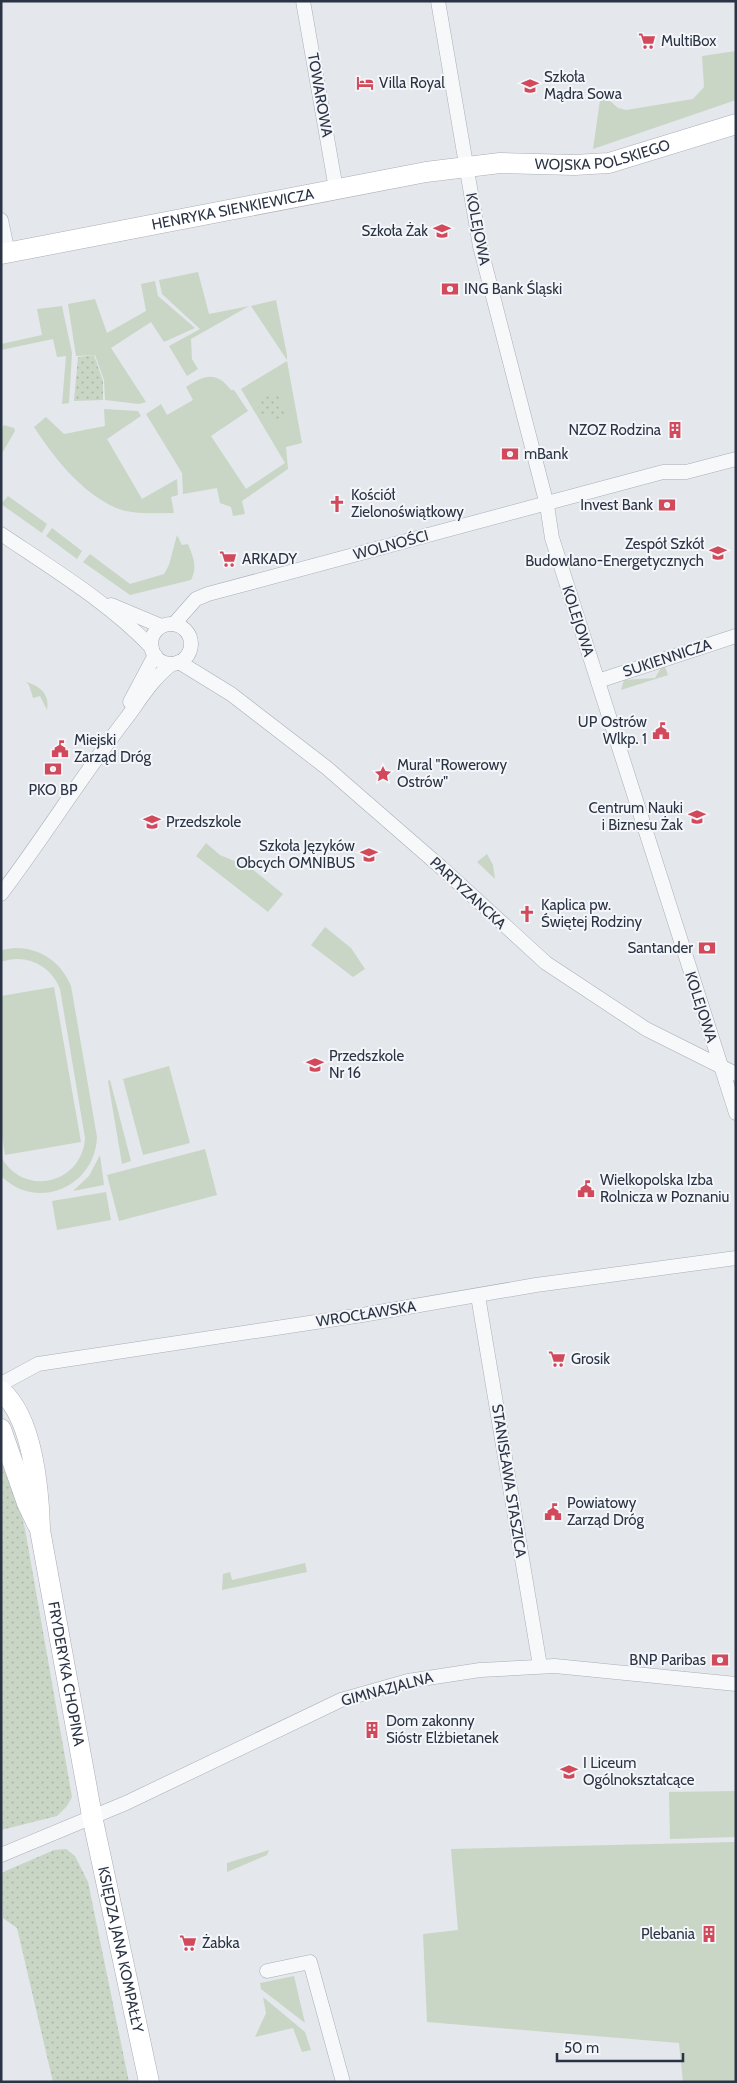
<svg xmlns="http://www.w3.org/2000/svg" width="737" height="2083" viewBox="0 0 737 2083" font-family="Cabin,sans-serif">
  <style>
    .grass { fill: #c9d6c5 }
    .park { fill: url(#park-dots) }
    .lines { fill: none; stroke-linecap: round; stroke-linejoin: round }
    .street-casing { stroke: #a9aeb7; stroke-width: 15 }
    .secondary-casing { stroke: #a9aeb7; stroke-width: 21 }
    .street { stroke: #f7f8fa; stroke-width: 14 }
    .secondary { stroke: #fff; stroke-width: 20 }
    .labels { text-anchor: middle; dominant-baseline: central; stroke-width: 4; stroke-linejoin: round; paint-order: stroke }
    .poi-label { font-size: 15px; fill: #2b3445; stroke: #f4f6f9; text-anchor: start }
    .street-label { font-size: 15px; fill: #2b3445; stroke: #f4f6f9 }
  </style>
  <defs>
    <pattern id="park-dots" width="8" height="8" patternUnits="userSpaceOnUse" patternTransform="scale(1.25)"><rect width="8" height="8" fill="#c9d6c5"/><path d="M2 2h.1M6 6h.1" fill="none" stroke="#adb8ab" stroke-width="1.8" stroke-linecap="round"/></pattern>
  </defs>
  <rect width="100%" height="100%" fill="#e4e7ec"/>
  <g class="grass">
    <path d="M736,51V100L593,149L601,93L618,108L626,110L693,99L704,87L702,56Z"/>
    <path d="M198,272L209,314L249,306L191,339L192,359L198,369L187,376L169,346L200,329L162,294L159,280Z"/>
    <path d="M155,281L158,296L195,328L164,342L151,322L111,348L146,402L139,404L105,400L104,380L95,355L76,356L68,304L95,299L107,333L146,311L141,284Z"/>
    <path d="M276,300L287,355V360L251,306Z"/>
    <path d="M62,306L72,353L69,403L62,404L66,356L57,357L53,339L1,350V344L42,335L37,309Z"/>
    <path d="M287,361L302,443L286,447L288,469L242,501L245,514L233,516L231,507L220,503L217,488L183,494L182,473L146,414L161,404L167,415L193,400L186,387C205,375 216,371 231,390H234L248,411L211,436L246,489L285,463L241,389Z"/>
    <path d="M104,409L138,411L141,416L107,439L142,499L177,479L178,495L171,497L174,513C156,513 133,515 116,508C80,491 55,459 34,427L46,417L64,434L105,426Z"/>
    <path d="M4,425L14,428L15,431L1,455V429Z"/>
    <path d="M8,496L47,524L42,533L1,504Z"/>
    <path d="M52,528L82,551L77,559L46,536Z"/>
    <path d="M177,535L182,545L188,544C193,557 198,567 191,580L130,595L83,562L90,554L130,584L164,574L169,565Z"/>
    <path d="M664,663L668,675L621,690L624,680L655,678Z"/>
    <path d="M26,682C40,686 50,694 47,710L40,696L33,698L29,685Z"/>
    <path d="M206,843L220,855L251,868L283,894L268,912L196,856Z"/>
    <path d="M487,854L493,865L495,879L477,862Z"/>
    <path d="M325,927L351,948L365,969L353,977L311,945Z"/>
    <path d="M14,948C41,948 60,961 71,986L97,1137C95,1187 37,1212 1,1176V1157C24,1198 82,1184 85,1138L60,989C51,965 25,953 1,962V950Z"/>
    <path d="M54,987L81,1142L5,1155L1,1131V996Z"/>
    <path d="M169,1066L190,1143L143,1155L123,1079Z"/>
    <path d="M110,1080L131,1161L122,1164L108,1081Z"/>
    <path d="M205,1149L217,1195L119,1221L107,1175Z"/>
    <path d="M100,1155L104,1185L73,1191L89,1176Z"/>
    <path d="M106,1192L111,1220L57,1230L52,1201Z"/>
    <path d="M305,1563L307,1572L222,1590L223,1574L230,1572L232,1580Z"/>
    <path d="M736,1791V1837L670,1839L669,1792Z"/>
    <path d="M736,1842V2082H683L679,2043L427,2022L423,1934L458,1930L451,1849Z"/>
    <path d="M269,1850L267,1855L227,1872V1863Z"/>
    <path d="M294,1976L305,2023L261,1989L260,1983Z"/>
    <path d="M263,1997L305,2032L311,2050L302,2052L293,2028L255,2037L266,2013Z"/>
  </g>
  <g class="park">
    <path d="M94,355L103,381V400L74,401L78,357Z"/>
    <path d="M277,392L286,414L274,421L270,412L260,416L258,409L261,399Z"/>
    <path d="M1,1446L11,1473L25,1529L72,1797L67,1806L57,1816L1,1830Z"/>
    <path d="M66,1849L75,1856L88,1882L129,2082H53L17,1928L3,1918L1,1873L54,1850Z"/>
  </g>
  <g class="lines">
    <g class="street-casing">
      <g id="street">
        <path d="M303,1L336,189"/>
        <path d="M438,1L480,246L547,505L552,538L736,1113"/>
        <path d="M1,220L8,253"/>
        <path d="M1,534C50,567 111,604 152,648"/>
        <path d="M111,605L161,626"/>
        <path d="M174,624L196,599L208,594L663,472H686L736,459"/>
        <circle cx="171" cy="644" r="20"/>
        <path d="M179,662L231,694L327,768L443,869L546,963L646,1029L736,1074"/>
        <path d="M598,681L736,636"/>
        <path d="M130,702L155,655"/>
        <path d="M1,894C45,836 83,774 128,716C141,698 154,677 172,664"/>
        <path d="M478,1296L540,1666"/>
        <path d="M1,1384L38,1364L362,1315L536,1285L736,1258"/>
        <path d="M1,1855L126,1803L341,1700L408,1681L480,1670L555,1666L736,1684"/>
        <path d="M267,1971L310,1962L343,2082"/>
      </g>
    </g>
    <g class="secondary-casing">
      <g id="secondary">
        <path id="s1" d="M1,254L426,172L500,163L574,165L609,163L736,124"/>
        <path id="s2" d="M1,1391C33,1418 39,1490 40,1530L92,1816L149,2082"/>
        <path d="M1,1429L27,1503L37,1524"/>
      </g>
    </g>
    <use href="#street" class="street"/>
    <use href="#secondary" class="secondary"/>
  </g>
  <defs>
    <g id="supermarket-bare" transform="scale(1.35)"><path d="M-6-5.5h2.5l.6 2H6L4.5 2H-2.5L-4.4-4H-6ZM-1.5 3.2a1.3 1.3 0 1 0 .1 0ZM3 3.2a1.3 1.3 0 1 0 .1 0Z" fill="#d1495b" stroke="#f4f6f9" stroke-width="2.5" paint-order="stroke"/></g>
    <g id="hotel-bare" transform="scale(1.35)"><path d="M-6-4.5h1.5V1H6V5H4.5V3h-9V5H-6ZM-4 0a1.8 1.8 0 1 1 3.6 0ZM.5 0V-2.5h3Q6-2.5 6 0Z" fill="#d1495b" stroke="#f4f6f9" stroke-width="2.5" paint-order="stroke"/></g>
    <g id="school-bare" transform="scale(1.35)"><path d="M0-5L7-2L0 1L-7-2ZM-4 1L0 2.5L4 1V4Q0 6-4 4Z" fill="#d1495b" stroke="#f4f6f9" stroke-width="2.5" paint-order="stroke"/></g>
    <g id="bank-bare" transform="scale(1.35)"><path d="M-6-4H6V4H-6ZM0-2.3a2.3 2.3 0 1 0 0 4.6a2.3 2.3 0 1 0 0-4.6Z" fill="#d1495b" stroke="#f4f6f9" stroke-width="2.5" paint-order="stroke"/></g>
    <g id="building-bare" transform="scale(1.35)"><path d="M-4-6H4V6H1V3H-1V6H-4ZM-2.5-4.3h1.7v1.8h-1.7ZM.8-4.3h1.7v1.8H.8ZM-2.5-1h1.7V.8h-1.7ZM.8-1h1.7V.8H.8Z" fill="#d1495b" stroke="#f4f6f9" stroke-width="2.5" paint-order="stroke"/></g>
    <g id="church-bare" transform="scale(1.35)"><path d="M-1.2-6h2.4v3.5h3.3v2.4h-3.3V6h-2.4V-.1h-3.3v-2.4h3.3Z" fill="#d1495b" stroke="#f4f6f9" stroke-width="2.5" paint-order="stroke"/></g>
    <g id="university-bare" transform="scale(1.35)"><path d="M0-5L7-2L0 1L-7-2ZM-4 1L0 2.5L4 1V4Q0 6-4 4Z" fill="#d1495b" stroke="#f4f6f9" stroke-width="2.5" paint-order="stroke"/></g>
    <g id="civic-bare" transform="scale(1.35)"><path d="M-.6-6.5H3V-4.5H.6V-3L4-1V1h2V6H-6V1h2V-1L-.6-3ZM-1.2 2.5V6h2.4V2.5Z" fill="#d1495b" stroke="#f4f6f9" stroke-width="2.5" paint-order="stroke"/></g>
    <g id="sight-bare" transform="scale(1.35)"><path d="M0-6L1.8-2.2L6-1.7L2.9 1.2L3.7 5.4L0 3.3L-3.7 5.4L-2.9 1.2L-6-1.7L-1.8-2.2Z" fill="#d1495b" stroke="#f4f6f9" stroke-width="2.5" paint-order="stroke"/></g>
  </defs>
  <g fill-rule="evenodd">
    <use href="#supermarket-bare" x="647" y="41"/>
    <use href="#hotel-bare" x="365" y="83"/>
    <use href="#school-bare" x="530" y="86"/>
    <use href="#school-bare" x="442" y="231"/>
    <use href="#bank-bare" x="450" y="289"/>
    <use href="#building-bare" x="675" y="430"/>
    <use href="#bank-bare" x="510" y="454"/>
    <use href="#church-bare" x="337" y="504"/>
    <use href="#bank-bare" x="667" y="505"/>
    <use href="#university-bare" x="718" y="553"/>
    <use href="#supermarket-bare" x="228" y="559"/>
    <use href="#civic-bare" x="661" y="731"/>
    <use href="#civic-bare" x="60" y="749"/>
    <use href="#bank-bare" x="53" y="769"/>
    <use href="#sight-bare" x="383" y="774"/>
    <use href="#university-bare" x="697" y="817"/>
    <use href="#school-bare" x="152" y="822"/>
    <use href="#school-bare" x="369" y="855"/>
    <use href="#church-bare" x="527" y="914"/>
    <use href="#bank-bare" x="707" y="948"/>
    <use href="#school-bare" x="315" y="1065"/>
    <use href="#civic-bare" x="586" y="1189"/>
    <use href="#supermarket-bare" x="557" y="1359"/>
    <use href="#civic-bare" x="553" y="1512"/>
    <use href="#bank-bare" x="720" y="1660"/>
    <use href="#building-bare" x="372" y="1730"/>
    <use href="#university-bare" x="569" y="1772"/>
    <use href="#building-bare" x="709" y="1934"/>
    <use href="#supermarket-bare" x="188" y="1943"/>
  </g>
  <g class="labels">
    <g class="poi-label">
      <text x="661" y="41">MultiBox</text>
      <text x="544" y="77">Szkoła<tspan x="544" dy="17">Mądra Sowa</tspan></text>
      <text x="379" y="83">Villa Royal</text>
      <text x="428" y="231" text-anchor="end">Szkoła Żak</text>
      <text x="464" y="289">ING Bank Śląski</text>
      <text x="661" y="430" text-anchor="end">NZOZ Rodzina</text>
      <text x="524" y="454">mBank</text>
      <text x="351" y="495">Kościół<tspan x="351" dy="17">Zielonoświątkowy</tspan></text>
      <text x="653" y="505" text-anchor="end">Invest Bank</text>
      <text x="704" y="544" text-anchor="end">Zespół Szkół<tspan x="704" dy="17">Budowlano-Energetycznych</tspan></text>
      <text x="242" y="559">ARKADY</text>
      <text x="647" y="722" text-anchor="end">UP Ostrów<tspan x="647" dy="17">Wlkp. 1</tspan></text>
      <text x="74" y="740">Miejski<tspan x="74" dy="17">Zarząd Dróg</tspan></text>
      <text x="397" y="765">Mural "Rowerowy<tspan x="397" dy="17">Ostrów"</tspan></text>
      <text x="53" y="790" text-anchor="middle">PKO BP</text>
      <text x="683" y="808" text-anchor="end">Centrum Nauki<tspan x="683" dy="17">i Biznesu Żak</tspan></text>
      <text x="166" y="822">Przedszkole</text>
      <text x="355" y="846" text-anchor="end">Szkoła Języków<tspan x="355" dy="17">Obcych OMNIBUS</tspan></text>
      <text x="541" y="905">Kaplica pw.<tspan x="541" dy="17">Świętej Rodziny</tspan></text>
      <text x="693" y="948" text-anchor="end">Santander</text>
      <text x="329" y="1056">Przedszkole<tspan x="329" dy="17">Nr 16</tspan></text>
      <text x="600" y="1180">Wielkopolska Izba<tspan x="600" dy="17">Rolnicza w Poznaniu</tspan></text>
      <text x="571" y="1359">Grosik</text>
      <text x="567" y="1503">Powiatowy<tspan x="567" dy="17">Zarząd Dróg</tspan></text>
      <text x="706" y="1660" text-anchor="end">BNP Paribas</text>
      <text x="386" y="1721">Dom zakonny<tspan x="386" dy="17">Sióstr Elżbietanek</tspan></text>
      <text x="583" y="1763">I Liceum<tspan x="583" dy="17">Ogólnokształcące</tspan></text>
      <text x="695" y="1934" text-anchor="end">Plebania</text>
      <text x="202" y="1943">Żabka</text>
    </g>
    <g class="street-label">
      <text transform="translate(320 95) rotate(80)">TOWAROWA</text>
      <text stroke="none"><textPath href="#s1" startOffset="611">WOJSKA POLSKIEGO</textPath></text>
      <text stroke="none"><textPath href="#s1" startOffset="236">HENRYKA SIENKIEWICZA</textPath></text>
      <text transform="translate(478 229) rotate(79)">KOLEJOWA</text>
      <text transform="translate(391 545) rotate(-15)">WOLNOŚCI</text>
      <text transform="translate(578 621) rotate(72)">KOLEJOWA</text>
      <text transform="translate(667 658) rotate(-18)">SUKIENNICZA</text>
      <text transform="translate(468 893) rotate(43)">PARTYZANCKA</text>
      <text transform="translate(701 1007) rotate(72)">KOLEJOWA</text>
      <text transform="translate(366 1314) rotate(-9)">WROCŁAWSKA</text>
      <text transform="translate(509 1481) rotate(81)">STANISŁAWA STASZICA</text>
      <text stroke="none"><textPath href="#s2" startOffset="294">FRYDERYKA CHOPINA</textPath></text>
      <text transform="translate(387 1689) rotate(-15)">GIMNAZJALNA</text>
      <text stroke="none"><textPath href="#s2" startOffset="575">KSIĘDZA JANA KOMPAŁŁY</textPath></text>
    </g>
  </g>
  <rect width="737" height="2083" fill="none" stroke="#2b3445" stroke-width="5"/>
  <path d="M557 2053v8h126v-8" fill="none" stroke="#2b3445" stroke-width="2.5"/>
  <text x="564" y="2053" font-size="15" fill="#2b3445" stroke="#f4f6f9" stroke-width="4" paint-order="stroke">50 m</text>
</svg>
